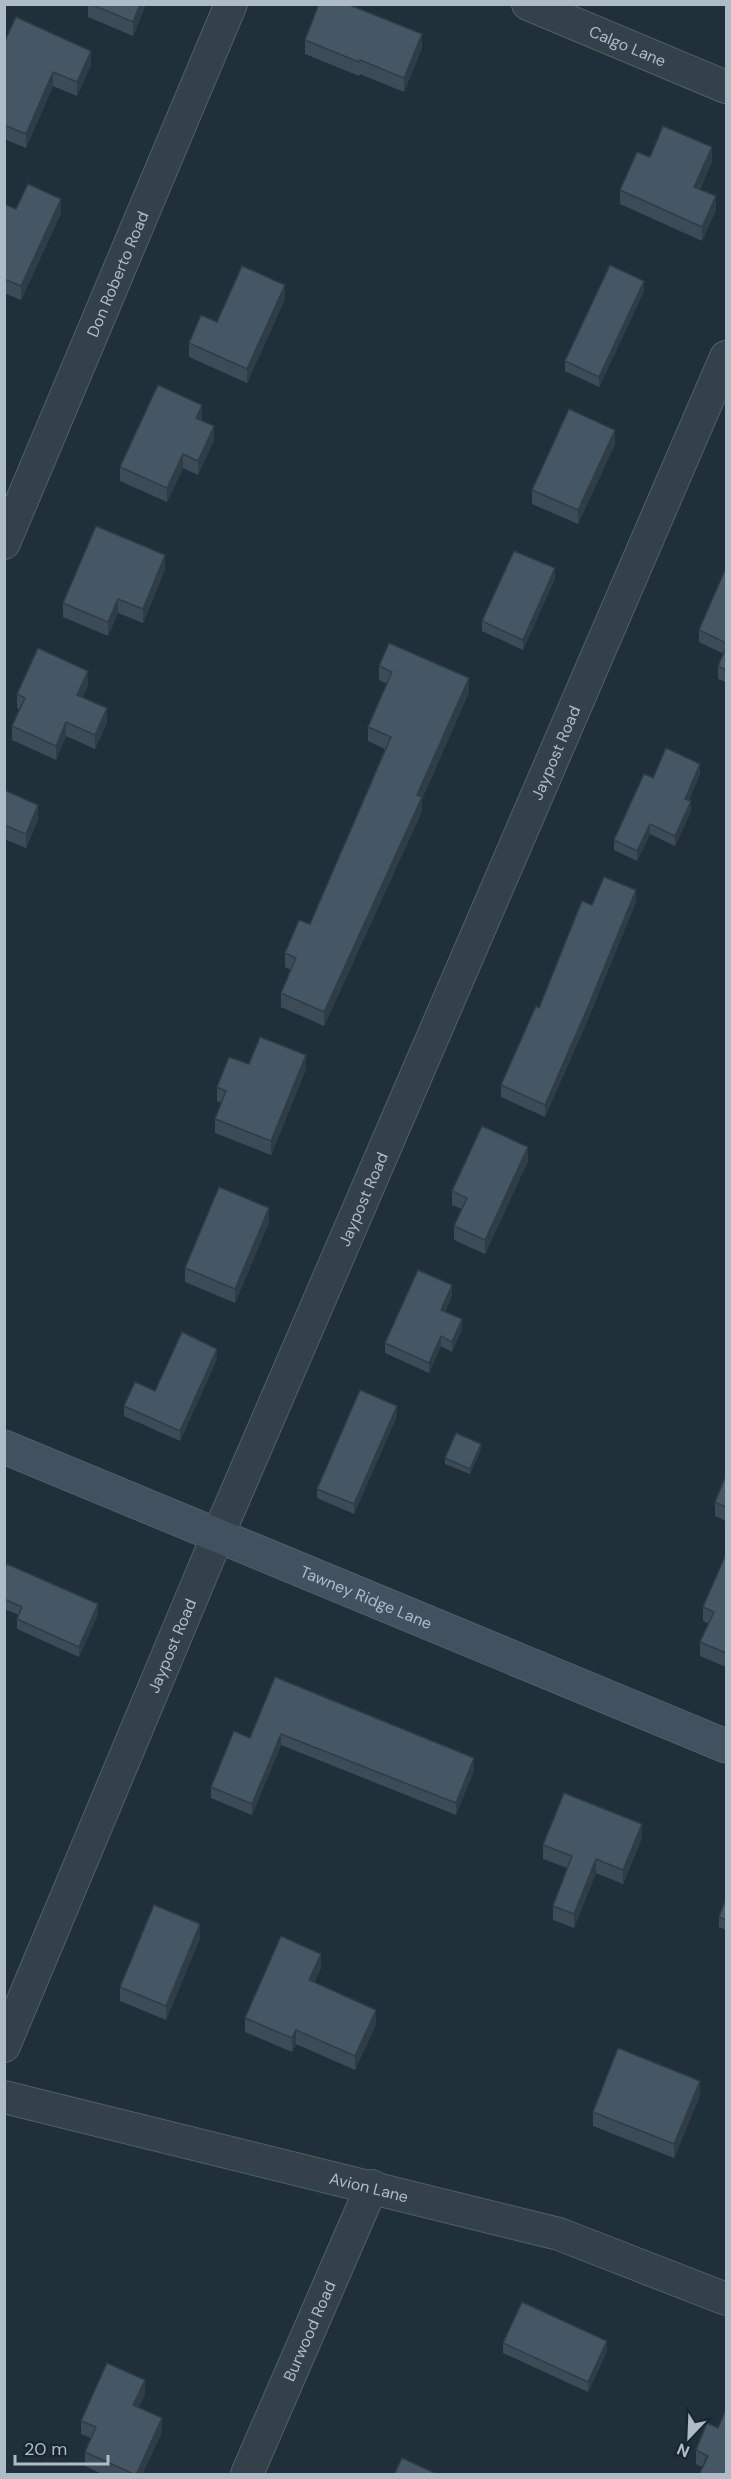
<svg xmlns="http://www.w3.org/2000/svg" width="731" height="2479" viewBox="0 0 731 2479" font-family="'DM Sans',sans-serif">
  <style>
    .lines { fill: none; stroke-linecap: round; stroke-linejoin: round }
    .street-casing { stroke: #515f69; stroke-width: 34 }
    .secondary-casing { stroke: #515f69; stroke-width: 35 }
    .street { stroke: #34414b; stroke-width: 32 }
    .secondary { stroke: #41515f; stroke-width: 33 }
    .wall { fill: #3b4b57 }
    .shaded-wall { fill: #303d47 }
    .building { fill: #455765; stroke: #303d47; stroke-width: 1.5 }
    .labels { text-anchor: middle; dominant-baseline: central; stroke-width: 6; stroke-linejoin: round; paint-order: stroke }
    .street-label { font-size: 16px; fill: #aebcc8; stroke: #192630 }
  </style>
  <rect width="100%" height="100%" fill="#20303b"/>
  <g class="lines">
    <g class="street-casing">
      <g id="street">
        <path id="s1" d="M528,4L726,87"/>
        <path id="s2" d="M4,543L231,4"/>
        <path id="s3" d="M4,2046L218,1535L726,357"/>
        <path id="s4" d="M4,2097L559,2234L726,2299"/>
        <path id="s5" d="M247,2474L372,2186"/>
      </g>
    </g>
    <g class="secondary-casing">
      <g id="secondary">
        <path id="s6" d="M4,1447L726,1746"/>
      </g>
    </g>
    <use href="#street" class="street"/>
    <use href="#secondary" class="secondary"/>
  </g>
  <g class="wall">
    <path d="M88,4H146L133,36L88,17Z"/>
    <path d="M305,40L422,48L404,92L360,74L359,76L305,54Z"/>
    <path d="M4,43L91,65L77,96L53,86L26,148L4,139Z"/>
    <path d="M650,157L712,161L700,189L716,210L702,241L620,204V190Z"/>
    <path d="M4,204L16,209L61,213L21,300L4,293Z"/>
    <path d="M644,291L599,387L565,371V361Z"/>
    <path d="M285,299L247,383L189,357V343L217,322Z"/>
    <path d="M202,419V421L214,440L198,475L183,468L167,502L120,481V467Z"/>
    <path d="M615,444L578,524L532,504V490Z"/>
    <path d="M726,568V682L718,679V666L724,654L699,642V630Z"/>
    <path d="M165,569L143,623L118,613L108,636L63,617V603Z"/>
    <path d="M555,578L523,650L482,631V621Z"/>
    <path d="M379,666L469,692L422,799V811L324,1026L281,1007V993L291,970L285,967V953L310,924L385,749L368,741V727L387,684L379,680Z"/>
    <path d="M88,685L82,697L107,722L95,749L66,736L56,760L12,740V726L19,709L17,708V694Z"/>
    <path d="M700,774L689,800L691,811L675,846L650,834L637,861L614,850V840L653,778Z"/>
    <path d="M4,790L38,819L26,848L4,839Z"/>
    <path d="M636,902L588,1019L545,1117L501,1097V1085L539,1008L592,905Z"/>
    <path d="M249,1064L306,1069L271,1155L215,1133V1119L222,1103L217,1101V1087Z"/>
    <path d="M528,1161L485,1254L454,1240V1226L462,1209L452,1205V1191Z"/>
    <path d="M269,1222L235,1303L185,1282V1268Z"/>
    <path d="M452,1295L445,1312L462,1329L452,1352L441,1346L429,1373L385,1353V1343Z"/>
    <path d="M217,1359L180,1441L124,1416V1406L155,1391Z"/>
    <path d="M397,1416L354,1514L317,1498V1489Z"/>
    <path d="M481,1449L470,1474L445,1464V1458Z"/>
    <path d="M726,1478V1521L715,1516V1502Z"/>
    <path d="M726,1554V1667L700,1656V1642L709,1624L703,1621V1607Z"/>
    <path d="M4,1570L98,1614L79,1657L17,1629V1619L19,1615L4,1609Z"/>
    <path d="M275,1677L474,1770L456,1815L281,1745L252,1815L211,1798V1787L250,1738Z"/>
    <path d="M642,1838L623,1884L596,1873L574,1928L553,1920V1906L567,1868L543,1859V1845Z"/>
    <path d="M726,1899V1930L719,1927V1917Z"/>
    <path d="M200,1938L166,2020L120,2001V1987Z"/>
    <path d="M321,1968L314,1982L376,2024L355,2070L296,2044L292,2052L245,2032V2018Z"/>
    <path d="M700,2095L674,2158L593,2126V2112Z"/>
    <path d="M503,2343L607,2351L588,2392L503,2353Z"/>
    <path d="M145,2394L139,2407L162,2432L142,2475H104L85,2466V2452L91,2438L81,2434V2421Z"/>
    <path d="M726,2409L702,2467L696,2464V2450L718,2428Z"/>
  </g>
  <g class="shaded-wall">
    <path d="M140,4H146L133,36V22Z"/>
    <path d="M422,34V48L404,92V78Z"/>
    <path d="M91,51V65L77,96V82Z"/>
    <path d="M53,72V86L26,148V134Z"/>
    <path d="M712,147V161L694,201V187Z"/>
    <path d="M716,196V210L702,241V227Z"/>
    <path d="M61,199V213L21,300V286Z"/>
    <path d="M644,281V291L599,387V377Z"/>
    <path d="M285,285V299L247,383V369Z"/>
    <path d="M202,405V419L196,432V418Z"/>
    <path d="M214,426V440L198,475V461Z"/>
    <path d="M615,430V444L578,524V510Z"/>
    <path d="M183,454V468L167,502V488Z"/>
    <path d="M165,555V569L143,623V609Z"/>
    <path d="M555,568V578L523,650V640Z"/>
    <path d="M118,599V613L108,636V622Z"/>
    <path d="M88,671V685L77,709V695Z"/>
    <path d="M469,678V692L422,799V811L324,1026V1012L417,795Z"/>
    <path d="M107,708V722L95,749V735Z"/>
    <path d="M66,722V736L56,760V746Z"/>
    <path d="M700,764V774L685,808V799Z"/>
    <path d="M691,801V811L675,846V836Z"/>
    <path d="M38,805V819L26,848V834Z"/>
    <path d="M650,824V834L637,861V851Z"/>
    <path d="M636,890V902L588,1019L545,1117V1105Z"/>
    <path d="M306,1055V1069L271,1155V1141Z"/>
    <path d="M528,1147V1161L485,1254V1240Z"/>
    <path d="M269,1208V1222L235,1303V1289Z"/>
    <path d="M452,1285V1295L441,1320V1310Z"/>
    <path d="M462,1319V1329L452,1352V1342Z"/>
    <path d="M441,1336V1346L429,1373V1363Z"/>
    <path d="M217,1349V1359L180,1441V1431Z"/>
    <path d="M397,1406V1416L354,1514V1504Z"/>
    <path d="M481,1444V1449L470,1474V1469Z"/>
    <path d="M98,1604V1614L79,1657V1647Z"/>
    <path d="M281,1734V1745L252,1815V1804Z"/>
    <path d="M474,1758V1770L456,1815V1803Z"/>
    <path d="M642,1824V1838L623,1884V1870Z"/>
    <path d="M596,1859V1873L574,1928V1914Z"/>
    <path d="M200,1924V1938L166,2020V2006Z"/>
    <path d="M321,1954V1968L309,1994V1980Z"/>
    <path d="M376,2010V2024L355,2070V2056Z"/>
    <path d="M296,2030V2044L292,2052V2038Z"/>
    <path d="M700,2081V2095L674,2158V2144Z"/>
    <path d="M607,2341V2351L588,2392V2382Z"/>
    <path d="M145,2380V2394L133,2419V2405Z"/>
    <path d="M162,2418V2432L142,2475H136Z"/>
  </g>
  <g class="building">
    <path d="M91,4H140L133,22Z"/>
    <path d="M319,4H347L422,34L404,78L360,60L359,62L305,40Z"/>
    <path d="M16,17L91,51L77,82L53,72L26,134L4,125V43Z"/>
    <path d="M663,126L712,147L694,187L716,196L702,227L620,190L637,152L650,157Z"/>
    <path d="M28,184L61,199L21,286L4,279V204L16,209Z"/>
    <path d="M610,265L644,281L599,377L565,361Z"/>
    <path d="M242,266L285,285L247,369L189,343L201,315L217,322Z"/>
    <path d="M158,385L202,405L196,418L214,426L198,461L183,454L167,488L120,467Z"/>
    <path d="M569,409L615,430L578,510L532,490Z"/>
    <path d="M96,526L165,555L143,609L118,599L108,622L63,603Z"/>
    <path d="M514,551L555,568L523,640L482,621Z"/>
    <path d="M726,568V643L699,630Z"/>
    <path d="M389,643L469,678L417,795L422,797L324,1012L281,993L296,958L285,953L299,920L310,924L391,737L368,727L392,672L379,666Z"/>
    <path d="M38,648L88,671L77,695L107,708L95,735L66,722L56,746L12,726L25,698L17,694Z"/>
    <path d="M726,648V670L718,666Z"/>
    <path d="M666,748L700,764L685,799L691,801L675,836L650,824L637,851L614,840L644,774L653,778Z"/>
    <path d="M4,790L38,805L26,834L4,825Z"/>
    <path d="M604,877L636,890L588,1007L545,1105L501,1085L536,1006L539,1008L582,901L592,905Z"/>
    <path d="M260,1037L306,1055L271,1141L215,1119L226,1091L217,1087L229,1057L249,1064Z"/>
    <path d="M482,1126L528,1147L485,1240L454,1226L467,1198L452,1191Z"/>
    <path d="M219,1187L269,1208L235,1289L185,1268Z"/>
    <path d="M418,1270L452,1285L441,1310L462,1319L452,1342L441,1336L429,1363L385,1343Z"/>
    <path d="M182,1332L217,1349L180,1431L124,1406L135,1382L155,1391Z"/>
    <path d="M360,1390L397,1406L354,1504L317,1489Z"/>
    <path d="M456,1433L481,1444L470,1469L445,1458Z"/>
    <path d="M725,1478H726V1507L715,1502Z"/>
    <path d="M726,1554V1653L700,1642L714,1612L703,1607Z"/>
    <path d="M7,1564L98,1604L79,1647L17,1619L22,1607L4,1599V1570Z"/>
    <path d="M275,1677L474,1758L456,1803L281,1734L252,1804L211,1787L234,1731L250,1738Z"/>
    <path d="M564,1793L642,1824L623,1870L596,1859L574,1914L553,1906L572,1856L543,1845Z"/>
    <path d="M726,1899V1920L719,1917Z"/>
    <path d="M154,1905L200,1924L166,2006L120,1987Z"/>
    <path d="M281,1936L321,1954L309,1980L376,2010L355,2056L296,2030L292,2038L245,2018Z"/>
    <path d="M618,2048L700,2081L674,2144L593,2112Z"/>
    <path d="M522,2302L607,2341L588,2382L503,2343Z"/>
    <path d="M107,2363L145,2380L133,2405L162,2418L136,2475L85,2452L96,2427L81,2421Z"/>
    <path d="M726,2409V2475H699L708,2456L696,2450L707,2423L718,2428Z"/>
    <path d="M402,2458L439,2475H394Z"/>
  </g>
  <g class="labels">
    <g class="street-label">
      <text stroke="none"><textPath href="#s1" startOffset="108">Calgo Lane</textPath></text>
      <text stroke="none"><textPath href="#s2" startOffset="292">Don Roberto Road</textPath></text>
      <text stroke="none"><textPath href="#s3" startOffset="1406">Jaypost Road</textPath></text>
      <text stroke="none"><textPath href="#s3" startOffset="920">Jaypost Road</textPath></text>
      <text stroke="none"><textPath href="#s6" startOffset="392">Tawney Ridge Lane</textPath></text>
      <text stroke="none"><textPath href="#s3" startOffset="434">Jaypost Road</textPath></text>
      <text stroke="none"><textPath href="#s4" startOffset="376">Avion Lane</textPath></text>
      <text stroke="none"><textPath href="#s5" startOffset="156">Burwood Road</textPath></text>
    </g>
  </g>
  <rect width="731" height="2479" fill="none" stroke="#aebcc8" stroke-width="12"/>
  <g transform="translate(689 2437) rotate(203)" stroke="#192630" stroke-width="4.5" paint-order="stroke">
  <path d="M0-4.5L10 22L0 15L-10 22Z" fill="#aebcc8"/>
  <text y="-9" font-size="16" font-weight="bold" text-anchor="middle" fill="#aebcc8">N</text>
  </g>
  <path d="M15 2455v9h93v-9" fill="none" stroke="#aebcc8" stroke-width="3"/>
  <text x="24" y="2455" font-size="18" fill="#aebcc8" stroke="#192630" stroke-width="4.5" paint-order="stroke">20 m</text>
</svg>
